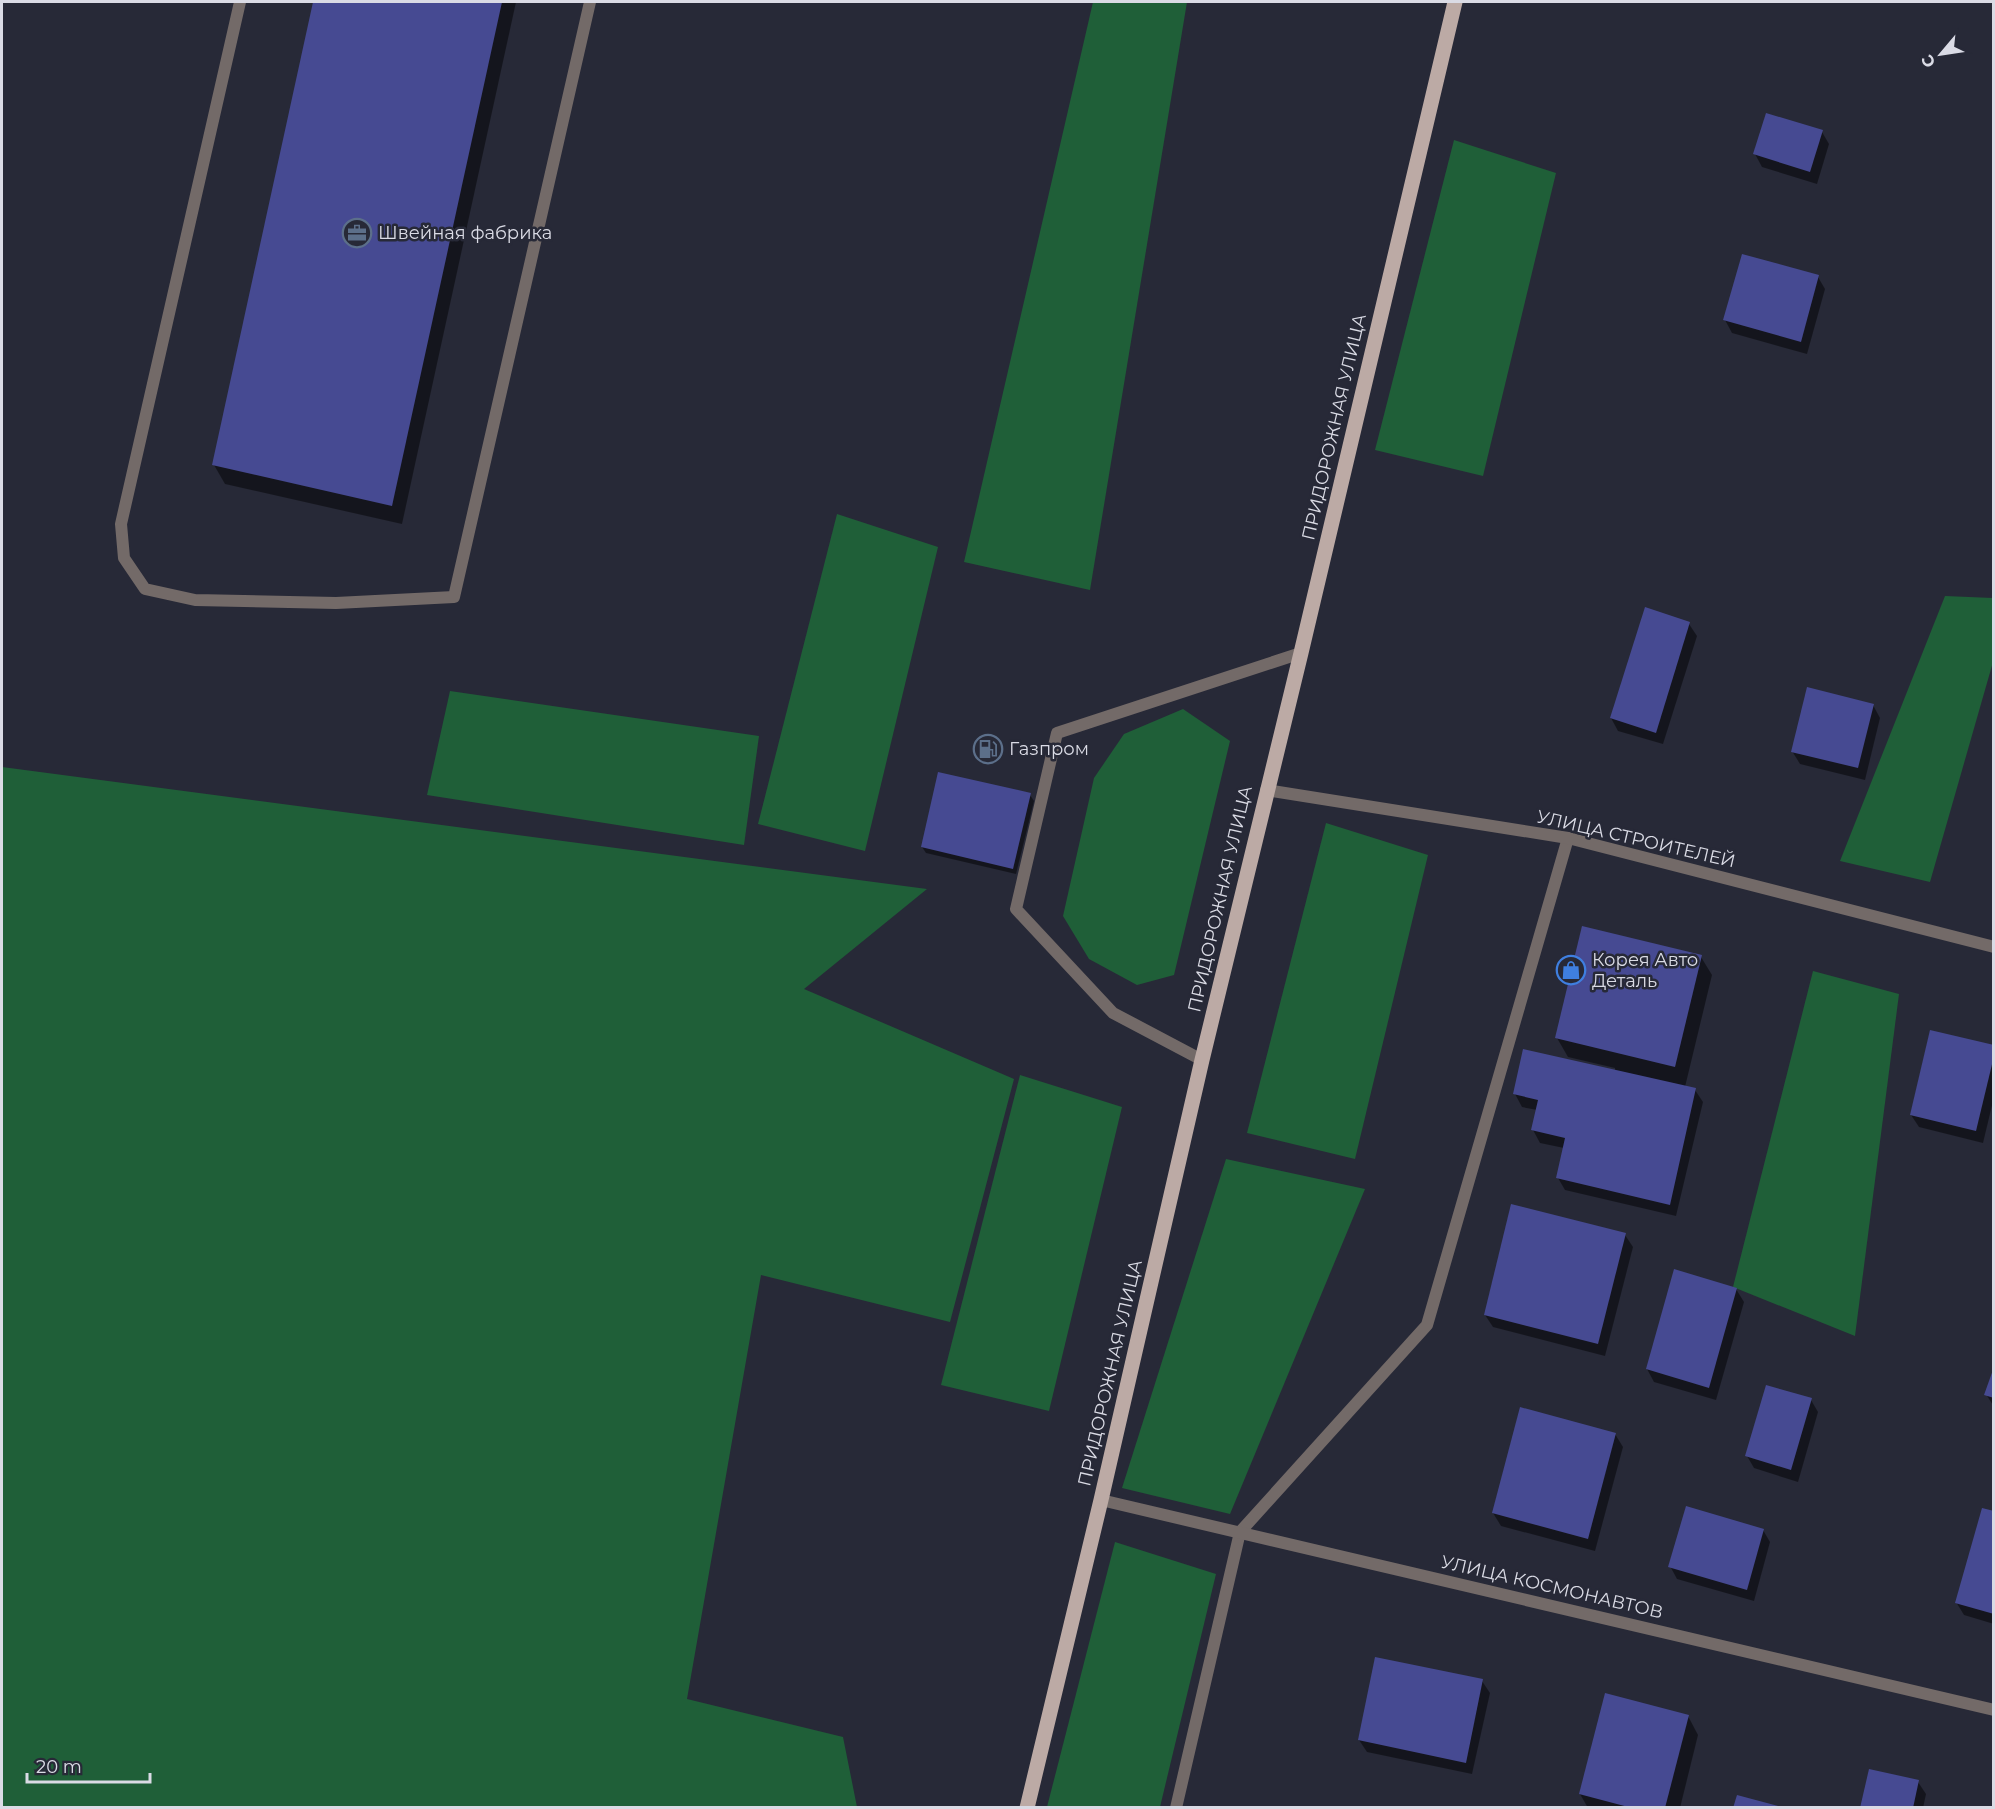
<svg xmlns="http://www.w3.org/2000/svg" width="1995" height="1809" viewBox="0 0 1995 1809" font-family="Montserrat,sans-serif">
  <style>
    .green { fill: #1f5f38 }
    .shadow { fill: #0007 }
    .building { fill: #464a92 }
    .lines { fill: none; stroke-linecap: round; stroke-linejoin: round }
    .service { stroke: #736a68; stroke-width: 12 }
    .minor { stroke: #736a68; stroke-width: 12 }
    .primary { stroke: #bcaaa5; stroke-width: 15 }
    .labels { text-anchor: middle; dominant-baseline: central; stroke-width: 5; stroke-linejoin: round; paint-order: stroke }
    .poi-label { font-size: 18px; fill: #dadbe5; stroke: #272937; text-anchor: start }
    .street-label { font-size: 18px; fill: #dadbe5; stroke: #272937 }
  </style>
  <rect width="100%" height="100%" fill="#272937"/>
  <g class="green">
    <path d="M1093,2H1187L1090,590L964,562Z"/>
    <path d="M1454,140L1556,173L1483,476L1375,450Z"/>
    <path d="M837,514L938,547L865,851L758,824Z"/>
    <path d="M1945,596L1993,598V662L1930,882L1840,861Z"/>
    <path d="M450,691L759,736L744,845L427,795Z"/>
    <path d="M1183,709L1230,741L1174,975L1137,985L1089,959L1063,916L1094,778L1124,734Z"/>
    <path d="M2,767L927,889L804,989L1014,1079L950,1322L761,1275L687,1699L843,1737L857,1807H2Z"/>
    <path d="M1326,823L1428,855L1355,1159L1247,1133Z"/>
    <path d="M1813,971L1899,994L1855,1336L1733,1287Z"/>
    <path d="M1020,1075L1122,1107L1049,1411L941,1385Z"/>
    <path d="M1226,1159L1365,1189L1230,1514L1122,1488Z"/>
    <path d="M1115,1542L1216,1574L1160,1807H1047Z"/>
  </g>
  <g class="shadow">
    <path d="M315,2H516L402,524L225,484L214,465Z"/>
    <path d="M1822,132L1829,144L1817,184L1762,167L1755,154Z"/>
    <path d="M1818,277L1825,289L1807,354L1732,333L1725,320Z"/>
    <path d="M1689,624L1697,636L1663,744L1618,731L1611,718Z"/>
    <path d="M1873,705L1880,718L1865,780L1800,764L1792,751Z"/>
    <path d="M1030,795L1034,801L1016,874L926,853L922,847Z"/>
    <path d="M1701,957L1712,975L1685,1087L1695,1090L1703,1102L1676,1216L1565,1190L1558,1178L1564,1148L1540,1143L1533,1130L1537,1110L1522,1107L1515,1094L1615,1071V1068L1568,1057L1557,1038Z"/>
    <path d="M1994,1047V1097L1983,1143L1919,1127L1911,1115Z"/>
    <path d="M1625,1235L1633,1247L1605,1356L1493,1327L1485,1315Z"/>
    <path d="M1736,1289L1744,1302L1716,1400L1654,1382L1647,1369Z"/>
    <path d="M1994,1371V1407L1986,1394Z"/>
    <path d="M1811,1400L1818,1412L1798,1482L1754,1468L1747,1456Z"/>
    <path d="M1615,1434L1623,1447L1595,1551L1501,1526L1493,1513Z"/>
    <path d="M1994,1513V1624L1964,1615L1956,1602Z"/>
    <path d="M1763,1530L1770,1542L1754,1601L1677,1579L1670,1566Z"/>
    <path d="M1482,1681L1490,1693L1472,1774L1367,1752L1359,1740Z"/>
    <path d="M1688,1716L1698,1735L1680,1808H1588L1580,1794Z"/>
    <path d="M1918,1782L1926,1794L1923,1808H1862Z"/>
  </g>
  <g class="building">
    <path d="M313,2H502L392,506L212,465Z"/>
    <path d="M1766,113L1823,130L1810,172L1753,154Z"/>
    <path d="M1742,254L1819,275L1801,342L1723,320Z"/>
    <path d="M1645,607L1690,622L1656,733L1610,718Z"/>
    <path d="M1807,687L1874,704L1858,768L1791,752Z"/>
    <path d="M938,772L1031,793L1013,869L921,847Z"/>
    <path d="M1582,926L1702,955L1675,1067L1555,1038Z"/>
    <path d="M1930,1030L1994,1045V1056L1976,1131L1910,1115Z"/>
    <path d="M1523,1049L1696,1088L1670,1205L1556,1178L1565,1138L1531,1130L1538,1100L1513,1094Z"/>
    <path d="M1511,1204L1626,1233L1598,1344L1484,1315Z"/>
    <path d="M1674,1269L1737,1288L1709,1388L1646,1369Z"/>
    <path d="M1994,1367V1398L1984,1395Z"/>
    <path d="M1766,1385L1812,1398L1791,1470L1745,1456Z"/>
    <path d="M1520,1407L1616,1433L1588,1539L1492,1513Z"/>
    <path d="M1686,1506L1764,1529L1747,1590L1668,1567Z"/>
    <path d="M1982,1508L1994,1511V1614L1955,1603Z"/>
    <path d="M1375,1657L1483,1679L1466,1763L1358,1740Z"/>
    <path d="M1605,1693L1689,1715L1665,1808H1632L1579,1794Z"/>
    <path d="M1869,1769L1919,1780L1913,1808H1860Z"/>
    <path d="M1737,1795L1782,1807V1808H1733Z"/>
  </g>
  <g class="lines">
    <g class="service">
      <path d="M240,2L121,524L124,558L145,589L195,600L336,603L454,597L590,2"/>
      <path d="M1202,1060L1113,1013L1016,909L1057,733L1301,653"/>
      <path d="M1176,1808L1240,1532L1427,1325L1568,838"/>
    </g>
    <g class="minor">
      <path d="M1266,790L1568,838L1994,947"/>
      <path d="M1101,1500L1994,1710"/>
    </g>
    <path class="primary" d="M1027,1808L1101,1500L1202,1060L1301,653L1455,2"/>
  </g>
  <defs>
    <g id="office-ring" transform="scale(1.5)"><circle r="9.5" fill="#272937" stroke="#5c6f8a" stroke-width="1.5"/><path d="M-6-3h4V-5.5h4V-3h4V5H-6ZM-1-4.5V-3h2v-1.5ZM-6 0V1H6V0Z" fill="#5c6f8a"/></g>
    <g id="fuel-ring" transform="scale(1.5)"><circle r="9.5" fill="#272937" stroke="#5c6f8a" stroke-width="1.5"/><path d="M-5.5-6h7V0h2V4h1.3V-2.5L3-4.5l.8-.8L6-3V5H2.5V1h-1V6h-7ZM-4.2-4.7v3.2H.2V-4.7Z" fill="#5c6f8a"/></g>
    <g id="shop-ring" transform="scale(1.5)"><circle r="9.5" fill="#272937" stroke="#3f7fe0" stroke-width="1.5"/><path d="M-5-2.5h2.3a2.7 3.5 0 0 1 5.4 0H5L5.5 6h-11ZM-1.5-2.5h3a1.5 2.3 0 0 0-3 0Z" fill="#3f7fe0"/></g>
  </defs>
  <g fill-rule="evenodd">
    <use href="#office-ring" x="357" y="233"/>
    <use href="#fuel-ring" x="988" y="749"/>
    <use href="#shop-ring" x="1571" y="970"/>
  </g>
  <g class="labels">
    <g class="poi-label">
      <text x="378" y="233">Швейная фабрика</text>
      <text x="1009" y="749">Газпром</text>
      <text x="1592" y="960">Корея Авто<tspan x="1592" dy="21">Деталь</tspan></text>
    </g>
    <g class="street-label">
      <text transform="translate(1334 427) rotate(-77)">ПРИДОРОЖНАЯ УЛИЦА</text>
      <text transform="translate(1636 839) rotate(13)">УЛИЦА СТРОИТЕЛЕЙ</text>
      <text transform="translate(1220 899) rotate(-77)">ПРИДОРОЖНАЯ УЛИЦА</text>
      <text transform="translate(1110 1373) rotate(-77)">ПРИДОРОЖНАЯ УЛИЦА</text>
      <text transform="translate(1552 1587) rotate(13)">УЛИЦА КОСМОНАВТОВ</text>
    </g>
  </g>
  <rect width="1995" height="1809" fill="none" stroke="#dadbe5" stroke-width="6"/>
  <g transform="translate(1941 54) rotate(241)" stroke="#272937" stroke-width="4.5" paint-order="stroke">
  <path d="M0-4.5L10 22L0 15L-10 22Z" fill="#dadbe5"/>
  <text y="-9" font-size="16" font-weight="bold" text-anchor="middle" fill="#dadbe5">С</text>
  </g>
  <path d="M27 1773v9h123v-9" fill="none" stroke="#dadbe5" stroke-width="3"/>
  <text x="36" y="1773" font-size="18" fill="#dadbe5" stroke="#272937" stroke-width="4.5" paint-order="stroke">20 m</text>
</svg>
